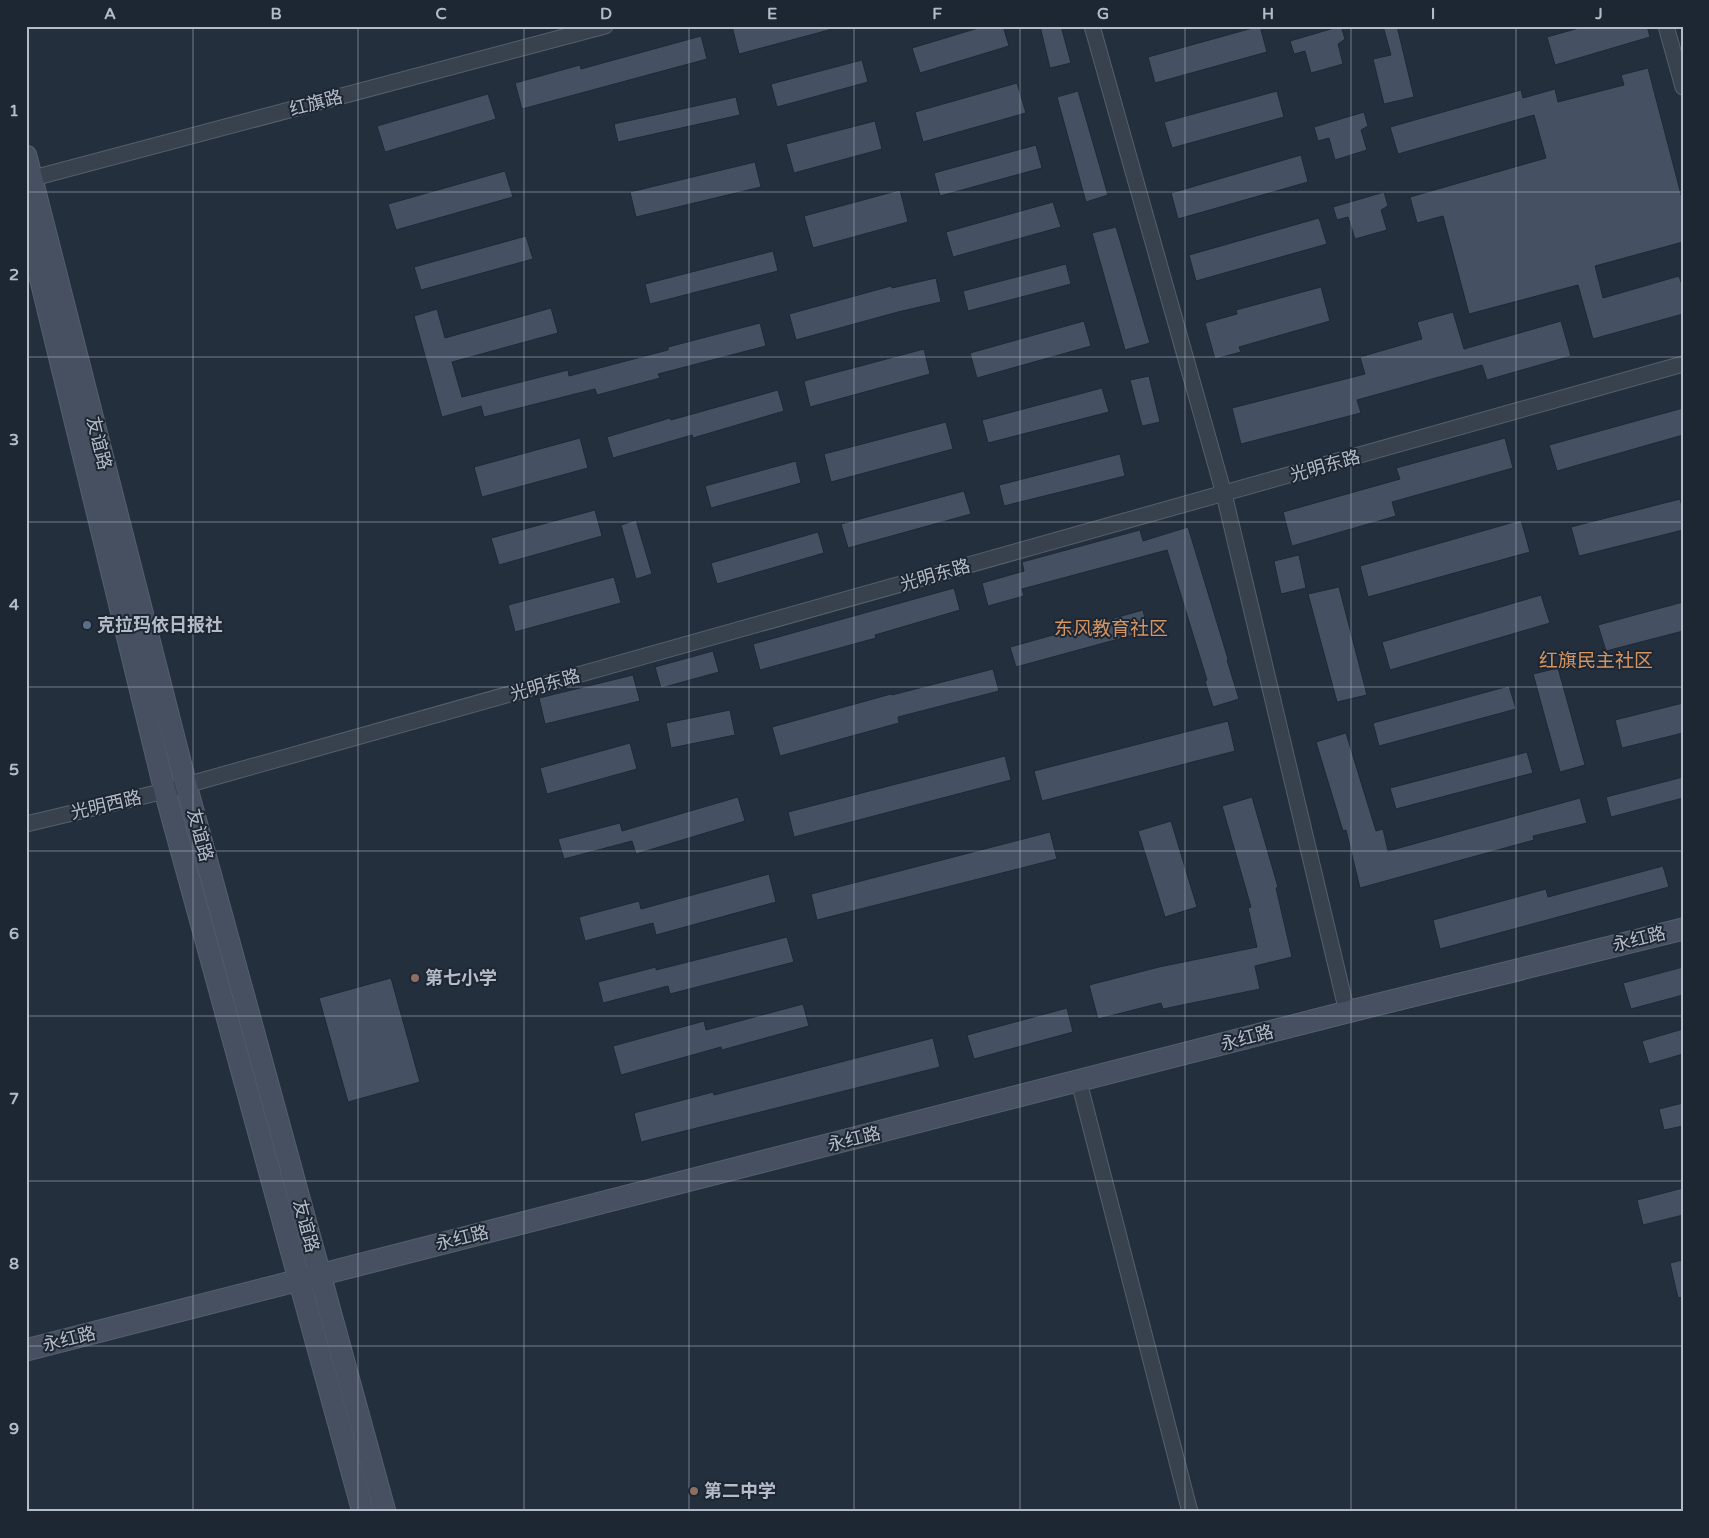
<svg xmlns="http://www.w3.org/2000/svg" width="1709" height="1538" viewBox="0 0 1709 1538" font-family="'Varela Round','Noto Sans SC',sans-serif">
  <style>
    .building { fill: #455162; stroke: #1f2835 }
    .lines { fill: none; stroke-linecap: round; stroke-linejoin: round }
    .street-casing { stroke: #565f6c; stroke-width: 17 }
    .secondary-casing { stroke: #565f6c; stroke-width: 23 }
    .street { stroke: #38414e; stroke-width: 15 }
    .secondary { stroke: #465061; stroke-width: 21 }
    .grid { fill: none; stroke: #b4bcc9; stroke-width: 1; stroke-opacity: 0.55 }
    .service-dot { fill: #5c6f8a; stroke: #1d2633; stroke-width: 2 }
    .education-dot { fill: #8d6e63; stroke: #1d2633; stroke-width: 2 }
    .labels { text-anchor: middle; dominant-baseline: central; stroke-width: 4; stroke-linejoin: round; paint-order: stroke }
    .street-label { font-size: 18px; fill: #b4bcc9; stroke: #1d2633 }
    .poi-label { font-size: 18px; font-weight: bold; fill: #b4bcc9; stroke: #1d2633; text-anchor: start }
    .neighbourhood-label { font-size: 19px; fill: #d59563; stroke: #1d2633 }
    .neatline { fill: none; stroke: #b4bcc9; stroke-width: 2 }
    .grid-label { font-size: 16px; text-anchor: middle; font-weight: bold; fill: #b4bcc9 }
  </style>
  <rect width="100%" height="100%" fill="#242f3e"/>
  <g class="building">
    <path d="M732,26H829V30L739,54Z"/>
    <path d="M985,26H1003L1009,46L920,73L912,48Z"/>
    <path d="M1040,26H1061L1071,63L1050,68Z"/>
    <path d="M1260,26L1267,52L1155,83L1148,57Z"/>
    <path d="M1341,26L1345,39L1338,44L1343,64L1311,73L1305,51L1294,54L1290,41Z"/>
    <path d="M1383,26H1397L1414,97L1384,104L1373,59L1391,55Z"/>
    <path d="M1586,26H1647L1650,37L1555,65L1547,37Z"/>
    <path d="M701,36L707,59L522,109L515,83L580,65L581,69Z"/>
    <path d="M862,60L868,82L777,107L771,84Z"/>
    <path d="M1648,68L1683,202V242L1595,266L1603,298L1679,276L1683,288V314L1593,339L1578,285L1469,314L1443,216L1417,223L1410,197L1546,158L1534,115L1398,154L1390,127L1521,90L1523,98L1555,89L1558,102L1624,85L1621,75Z"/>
    <path d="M1017,83L1026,113L923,142L915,112Z"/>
    <path d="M1078,91L1108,195L1086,202L1057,97Z"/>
    <path d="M1277,91L1284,117L1172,148L1164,122Z"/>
    <path d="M488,94L496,119L385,152L377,126Z"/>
    <path d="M736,97L740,115L618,142L614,124Z"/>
    <path d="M1364,112L1368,126L1361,130L1367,150L1335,160L1329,138L1318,141L1314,127Z"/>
    <path d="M875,121L882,149L794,173L786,144Z"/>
    <path d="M1036,145L1042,168L940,196L934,173Z"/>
    <path d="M1301,155L1308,182L1178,219L1171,193Z"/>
    <path d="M755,162L761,187L636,217L630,192Z"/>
    <path d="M505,171L513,197L396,230L388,204Z"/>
    <path d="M900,190L908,222L813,248L804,216Z"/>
    <path d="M1384,192L1388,206L1381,210L1387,230L1355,239L1348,217L1337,220L1333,207Z"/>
    <path d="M1053,202L1061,227L953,257L946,232Z"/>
    <path d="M1319,218L1327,244L1196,281L1189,255Z"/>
    <path d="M1116,227L1150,343L1125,350L1092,233Z"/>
    <path d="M526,236L533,259L421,290L414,267Z"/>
    <path d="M773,251L778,271L650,304L645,284Z"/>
    <path d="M1066,264L1071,284L968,311L963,291Z"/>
    <path d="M936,278L941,302L898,312L796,340L789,314L891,286L892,288Z"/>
    <path d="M1321,287L1330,321L1239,347L1241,352L1215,359L1205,323L1237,314L1236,310Z"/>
    <path d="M551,308L558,333L452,362L462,397L568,370L569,376L668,350V347L760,323L766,346L658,374L660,378L597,395L595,389L484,417L481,406L442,417L414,316L437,309L445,338Z"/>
    <path d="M1453,312L1464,349L1561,321L1571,356L1487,380L1482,365L1357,400L1361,413L1241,444L1232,408L1365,374L1360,357L1422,339L1417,322Z"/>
    <path d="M1084,321L1091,346L977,378L970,353Z"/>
    <path d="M924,349L930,374L810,407L804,381Z"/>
    <path d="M1149,376L1160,422L1142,426L1130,380Z"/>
    <path d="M1102,388L1109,412L988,443L982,420Z"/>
    <path d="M778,390L784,411L693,438L692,435L613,458L607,437L670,418L671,420Z"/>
    <path d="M1683,408V435L1557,471L1549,445Z"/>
    <path d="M946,422L953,449L831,482L824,454Z"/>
    <path d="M580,438L588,468L482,497L474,467Z"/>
    <path d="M1505,438L1513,468L1392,502L1396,516L1292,546L1283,512L1400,479L1396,468Z"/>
    <path d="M1120,454L1125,476L1004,506L999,485Z"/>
    <path d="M796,461L801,483L711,508L705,486Z"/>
    <path d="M964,491L971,514L848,548L841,524Z"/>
    <path d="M1680,499L1683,510V530L1579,556L1571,527Z"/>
    <path d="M595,510L602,536L499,565L491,538Z"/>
    <path d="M636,520L652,574L636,579L621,525Z"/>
    <path d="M1521,520L1530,552L1368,597L1360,566Z"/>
    <path d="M1188,527L1228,659L1227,660L1239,699L1213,707L1205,681L1207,680L1167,550L1022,589L1024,596L988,606L982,583L1024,571L1022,562L1140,530L1143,541Z"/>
    <path d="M818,532L824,553L717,584L711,563Z"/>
    <path d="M1299,555L1306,588L1281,594L1274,561Z"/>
    <path d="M614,577L621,603L515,632L508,605Z"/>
    <path d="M1339,587L1367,695L1337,702L1308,594Z"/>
    <path d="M954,588L960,610L875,635L876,638L760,670L753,644Z"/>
    <path d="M1541,595L1550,623L1390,670L1382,642Z"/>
    <path d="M1683,602V631L1606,651L1598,625Z"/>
    <path d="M1143,610L1148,631L1016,667L1010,647Z"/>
    <path d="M713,651L719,672L661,688L655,667Z"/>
    <path d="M1558,668L1585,765L1560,772L1533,674Z"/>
    <path d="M993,669L999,691L898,717L899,723L780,756L772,727L891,694L892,695Z"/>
    <path d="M633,675L640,701L545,724L539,698Z"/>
    <path d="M1509,686L1516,709L1379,746L1373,723Z"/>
    <path d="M1683,703V733L1622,748L1615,720Z"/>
    <path d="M730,710L735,735L671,748L666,723Z"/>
    <path d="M1228,721L1235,751L1042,801L1034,771Z"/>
    <path d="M1346,733L1376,831L1383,829L1388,851L1580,798L1587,823L1533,836L1534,840L1360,888L1346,830L1343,831L1316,742Z"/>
    <path d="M630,743L637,769L547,794L540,768Z"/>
    <path d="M1527,752L1533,773L1396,809L1390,788Z"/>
    <path d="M1005,756L1011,780L794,837L788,812Z"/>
    <path d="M1683,777V798L1611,817L1606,797Z"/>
    <path d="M738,797L745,821L636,854L632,841L564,859L558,839L620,823L622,831Z"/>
    <path d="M1252,797L1278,887L1276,888L1292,957L1255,966L1260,989L1163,1009L1161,1003L1098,1019L1089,985L1159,967L1257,947L1248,908L1251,907L1222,806Z"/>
    <path d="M1171,821L1197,907L1165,917L1138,831Z"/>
    <path d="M1050,832L1057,859L817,920L811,894Z"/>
    <path d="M1663,866L1669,887L1440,949L1433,920L1546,889L1548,897Z"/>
    <path d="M769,874L776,902L656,935L653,923L585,941L579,917L639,901L641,909Z"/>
    <path d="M787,937L794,962L670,994L668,986L603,1003L598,982L656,967V970Z"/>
    <path d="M1683,967V995L1631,1009L1623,983Z"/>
    <path d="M391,978L420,1082L348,1102L319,998Z"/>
    <path d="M803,1004L809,1026L722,1050L721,1047L621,1075L613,1046L704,1021L706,1030Z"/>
    <path d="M1067,1008L1073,1032L974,1059L967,1035Z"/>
    <path d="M1683,1029V1054L1649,1064L1642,1041Z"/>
    <path d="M933,1038L940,1067L641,1142L634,1113L713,1092L714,1095Z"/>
    <path d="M1683,1103V1126L1664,1130L1659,1109Z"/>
    <path d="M1683,1188V1215L1643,1225L1637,1200Z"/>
    <path d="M1683,1260V1297L1678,1298L1670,1263Z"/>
  </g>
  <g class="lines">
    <g class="street-casing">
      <g id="street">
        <path d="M1092,26L1224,494L1347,1012"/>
        <path d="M1666,26L1683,87"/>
        <path d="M26,180L605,26"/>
        <path d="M26,824L165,791L1683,364"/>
        <path d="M1079,1082L1190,1512"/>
      </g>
    </g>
    <g class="secondary-casing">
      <g id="secondary">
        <path d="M26,156L186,785L385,1512"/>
        <path d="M26,219L165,791L363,1512"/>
        <path d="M26,1350L1347,1012L1683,929"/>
      </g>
    </g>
    <use href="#street" class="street"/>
    <use href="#secondary" class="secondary"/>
  </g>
  <path class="grid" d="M193,26V1512M358,26V1512M524,26V1512M689,26V1512M854,26V1512M1020,26V1512M1185,26V1512M1351,26V1512M1516,26V1512M26,192H1683M26,357H1683M26,522H1683M26,687H1683M26,851H1683M26,1016H1683M26,1181H1683M26,1346H1683"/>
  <circle class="service-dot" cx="87" cy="625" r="5"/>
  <g class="education-dot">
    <circle cx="415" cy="978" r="5"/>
    <circle cx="694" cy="1491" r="5"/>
  </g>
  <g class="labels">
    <g class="street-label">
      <text transform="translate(316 103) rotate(-15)">红旗路</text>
      <text transform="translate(99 443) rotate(76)">友谊路</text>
      <text transform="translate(1325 466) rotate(-16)">光明东路</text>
      <text transform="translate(935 575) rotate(-16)">光明东路</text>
      <text transform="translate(545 685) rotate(-16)">光明东路</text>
      <text transform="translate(106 805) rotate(-13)">光明西路</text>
      <text transform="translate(200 835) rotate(75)">友谊路</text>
      <text transform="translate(1639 939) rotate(-14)">永红路</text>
      <text transform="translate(1247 1038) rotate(-15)">永红路</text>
      <text transform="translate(854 1139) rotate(-14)">永红路</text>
      <text transform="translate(306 1226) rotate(75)">友谊路</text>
      <text transform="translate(462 1238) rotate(-14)">永红路</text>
      <text transform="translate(69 1339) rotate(-14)">永红路</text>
    </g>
    <g class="poi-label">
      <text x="97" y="625">克拉玛依日报社</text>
      <text x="425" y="978">第七小学</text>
      <text x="704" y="1491">第二中学</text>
    </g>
    <g class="neighbourhood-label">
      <text x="1111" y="629">东风教育社区</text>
      <text x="1596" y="661">红旗民主社区</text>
    </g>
  </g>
  <rect width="1709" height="1538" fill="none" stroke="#1d2633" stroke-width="55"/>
  <rect x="28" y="28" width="1654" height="1482" class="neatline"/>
  <g class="grid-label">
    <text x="110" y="19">A</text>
    <text x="276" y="19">B</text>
    <text x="441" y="19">C</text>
    <text x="606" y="19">D</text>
    <text x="772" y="19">E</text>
    <text x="937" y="19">F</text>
    <text x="1103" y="19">G</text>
    <text x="1268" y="19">H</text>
    <text x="1433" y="19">I</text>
    <text x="1599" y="19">J</text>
    <text x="14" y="116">1</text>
    <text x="14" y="280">2</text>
    <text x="14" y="445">3</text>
    <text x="14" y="610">4</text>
    <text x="14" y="775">5</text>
    <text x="14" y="939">6</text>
    <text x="14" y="1104">7</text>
    <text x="14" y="1269">8</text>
    <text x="14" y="1434">9</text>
  </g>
</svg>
